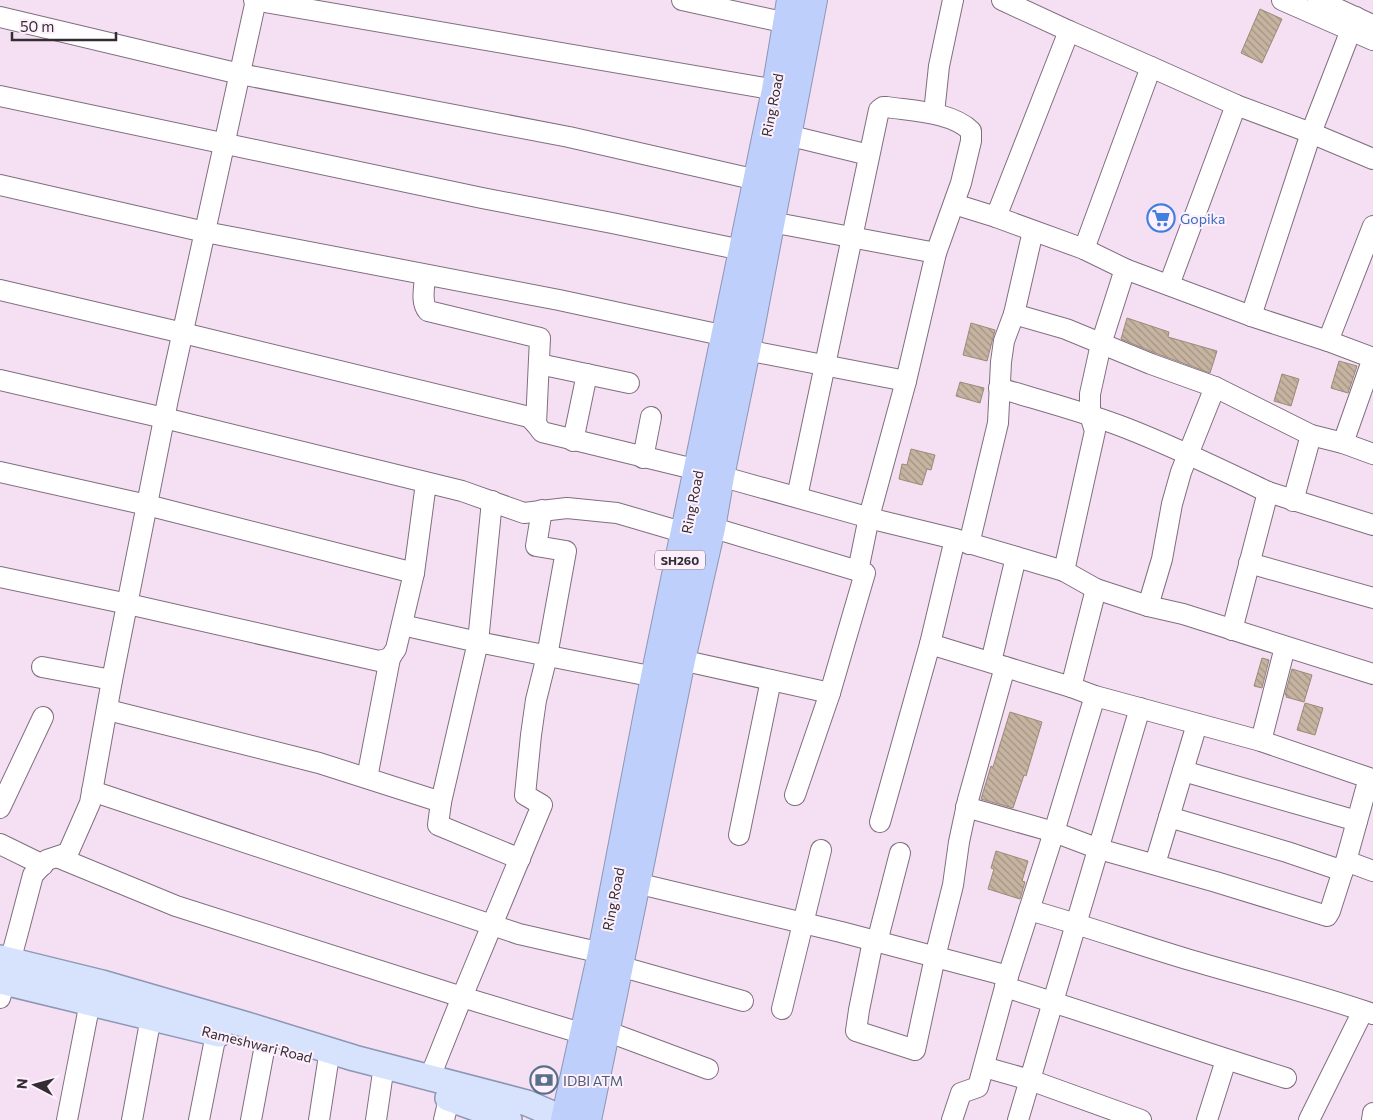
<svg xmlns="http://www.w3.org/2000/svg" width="1373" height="1120" viewBox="0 0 1373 1120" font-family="Commissioner,sans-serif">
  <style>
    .building { fill: url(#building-back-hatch); stroke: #9a8a77 }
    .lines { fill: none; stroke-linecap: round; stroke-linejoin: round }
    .minor-casing { stroke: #806e7f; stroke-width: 22 }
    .major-casing { stroke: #8d96b4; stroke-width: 28 }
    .highway-casing { stroke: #8d96b4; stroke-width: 30 }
    .minor { stroke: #fff; stroke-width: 20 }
    .major { stroke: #d7e2fc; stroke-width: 25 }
    .highway { stroke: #bdcffa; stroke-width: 28 }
    .labels { text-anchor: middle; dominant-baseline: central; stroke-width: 4; stroke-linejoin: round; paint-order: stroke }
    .shield { fill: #fdf0fc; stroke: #70676f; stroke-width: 1 }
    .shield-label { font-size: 12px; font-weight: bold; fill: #342c33 }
    .street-label { font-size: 14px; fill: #342c33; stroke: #fdf0fc }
    .shop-label { font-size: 14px; fill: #366cbe; stroke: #fdf0fc; text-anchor: start }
    .service-label { font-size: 14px; fill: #4e5e75; stroke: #fdf0fc; text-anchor: start }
  </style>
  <defs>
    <pattern id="building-back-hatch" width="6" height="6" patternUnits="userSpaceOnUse" patternTransform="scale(1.25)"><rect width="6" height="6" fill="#c6b4a1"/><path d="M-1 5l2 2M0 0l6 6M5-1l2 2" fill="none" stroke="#a29384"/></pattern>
  </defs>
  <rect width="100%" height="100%" fill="#f5e0f3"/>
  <g class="building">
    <path d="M1260,9L1282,19L1262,63L1241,53Z"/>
    <path d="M1127,318L1169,332L1168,337L1217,351L1210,373L1155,353L1121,339Z"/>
    <path d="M971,323L995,330L987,361L963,355Z"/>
    <path d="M1339,361L1357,366L1348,393L1331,388Z"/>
    <path d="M1282,374L1299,379L1291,406L1274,401Z"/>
    <path d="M960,382L984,388L980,403L956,396Z"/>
    <path d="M911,449L935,455L931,470L927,469L922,485L899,479L902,464L907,465Z"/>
    <path d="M1262,658L1269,660L1262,688L1254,686Z"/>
    <path d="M1292,669L1312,675L1304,702L1286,697L1287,695H1285Z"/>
    <path d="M1305,703L1323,708L1315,735L1297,730Z"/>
    <path d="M1010,712L1042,722L1026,776L1024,775L1013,808L981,799L991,766L993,767Z"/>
    <path d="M996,851L1028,861L1022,881L1025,882L1020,899L988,889L994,869L991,868Z"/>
  </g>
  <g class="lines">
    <g class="minor-casing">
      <g id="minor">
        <path d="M254,0L776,90"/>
        <path d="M682,0L787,23"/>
        <path d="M1002,0L1069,31"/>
        <path d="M1282,0L1373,40"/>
        <path d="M1318,0L1368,23"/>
        <path d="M0,17L240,74L569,137L757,180"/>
        <path d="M1151,67L1236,105L1311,133L1373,159"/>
        <path d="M0,96L482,198L612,223L742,250"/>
        <path d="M934,113L939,66L953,0"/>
        <path d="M787,135L869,155"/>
        <path d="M0,185L205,232L559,300L726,336"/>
        <path d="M954,204L996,217L1084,249L1125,269L1251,316L1328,341L1373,358L1343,443"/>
        <path d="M996,217L1069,31L1151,67L1084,249"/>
        <path d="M771,222L936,253"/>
        <path d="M1033,231L1014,314L1066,329L1151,364L1215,387L1311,435L1343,443L1373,454"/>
        <path d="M425,275C425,286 420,302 428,311L540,338L536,424"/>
        <path d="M1169,285L1236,105"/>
        <path d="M0,290L183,333L529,417L536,424L542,432L698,470"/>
        <path d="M1251,316L1311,133L1356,17"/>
        <path d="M1328,341L1373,226"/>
        <path d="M746,350L906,381"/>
        <path d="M539,364L629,383"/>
        <path d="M0,380L164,418L462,491L524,513L567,508L617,513L685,533"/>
        <path d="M999,388C1042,401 1085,412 1126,428C1175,447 1222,470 1268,492L1232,630"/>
        <path d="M573,441L587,374"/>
        <path d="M643,458L651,417"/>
        <path d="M0,472L147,505L414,573L396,649L390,658L379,661L128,604L0,577"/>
        <path d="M720,476L881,521L955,539L1064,571L1096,589L1148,606L1183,614L1373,674"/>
        <path d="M1268,492L1373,525"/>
        <path d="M797,497L879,110L883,107H887C913,111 952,112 971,131V141L961,183L936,253L906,381L869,517L858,571"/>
        <path d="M492,501L478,642L655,677"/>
        <path d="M1293,501L1311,435"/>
        <path d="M969,544L998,423L1001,362L1004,341L1014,314"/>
        <path d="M1249,563L1373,598"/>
        <path d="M1064,571L1095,431L1090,415V394L1101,344L1125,269"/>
        <path d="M414,573L426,483"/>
        <path d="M1148,606L1162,559L1172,504L1181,472L1215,387"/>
        <path d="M930,644L1071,687L1095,696L1261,741L1369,778L1346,861L1330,911L1327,916L1216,882L1099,849L1054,832L966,807"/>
        <path d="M681,660L830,693L865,573L717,529L711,528"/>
        <path d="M991,662L1016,557"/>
        <path d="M42,667L112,680"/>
        <path d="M1071,687L1096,589"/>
        <path d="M108,710L319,763L441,802L478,642L402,625"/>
        <path d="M1261,741L1285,647"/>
        <path d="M1183,771L1357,821"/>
        <path d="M367,778L390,658"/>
        <path d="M92,791L519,934L602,953"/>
        <path d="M795,795L830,693"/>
        <path d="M441,802L438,825L520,859"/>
        <path d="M0,808L43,717"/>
        <path d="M1169,817L1287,852L1343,871"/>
        <path d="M880,822L930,644L955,539"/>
        <path d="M739,835L771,680"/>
        <path d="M0,844L43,865"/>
        <path d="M57,857L176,906L462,997L584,1034"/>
        <path d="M1346,861L1373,871"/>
        <path d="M1155,864L1197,724"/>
        <path d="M636,883L841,932L1008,976"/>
        <path d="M1029,910C1083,925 1136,944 1190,960C1251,978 1313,993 1373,1014"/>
        <path d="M873,941L859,1010L856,1031L915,1050L935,957L953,885L959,842L968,800L1005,667"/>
        <path d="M877,942L900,853"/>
        <path d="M619,966L743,1001"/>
        <path d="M1005,987C1099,1016 1192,1049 1286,1078"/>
        <path d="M0,998L18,932L33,875L47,860L68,853L90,803L112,680L168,399L256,0"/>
        <path d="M782,1009L821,850"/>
        <path d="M606,1031L708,1069"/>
        <path d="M984,1067L1030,1080L1141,1120"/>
        <path d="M430,1077L462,997L542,805L525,795L531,735L536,700L547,656L566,551L536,546L542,510"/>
        <path d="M67,1120L90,1002"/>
        <path d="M132,1120L151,1017"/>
        <path d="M199,1120L219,1019"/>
        <path d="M251,1120L265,1045"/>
        <path d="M319,1120L328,1062"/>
        <path d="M376,1120L382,1079L386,1066"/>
        <path d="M444,1120L449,1098"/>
        <path d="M952,1120L961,1093L978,1087L1008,976L1054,832L1095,696"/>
        <path d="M1018,1120L1140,708"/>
        <path d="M1207,1120L1226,1060"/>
        <path d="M1309,1120L1363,1011"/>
        <path d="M1372,1120L1373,1113"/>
      </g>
    </g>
    <g class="major-casing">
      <g id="major">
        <path d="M0,958L102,983L247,1025L354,1058L527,1103L548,1112L562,1120"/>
        <path d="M0,981L219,1034"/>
        <path d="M448,1098L509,1120"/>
      </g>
    </g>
    <g class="highway-casing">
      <g id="highway">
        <path d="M565,1120L602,953L655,677L776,90L791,0"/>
        <path d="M587,1120L636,883L681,660L711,528L720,476L746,350L813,0"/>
      </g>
    </g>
    <use href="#minor" class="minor"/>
    <use href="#major" class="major"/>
    <use href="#highway" class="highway"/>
  </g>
  <defs>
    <g id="supermarket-ring" transform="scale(1.4375)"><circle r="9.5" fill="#fdf0fc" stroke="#3f7fe0" stroke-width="1.5"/><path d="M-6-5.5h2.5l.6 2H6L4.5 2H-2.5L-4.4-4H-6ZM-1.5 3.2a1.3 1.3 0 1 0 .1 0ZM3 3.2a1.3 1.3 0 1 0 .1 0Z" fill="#3f7fe0"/></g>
    <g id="bank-ring" transform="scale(1.4375)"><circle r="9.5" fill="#fdf0fc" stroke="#5c6f8a" stroke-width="1.5"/><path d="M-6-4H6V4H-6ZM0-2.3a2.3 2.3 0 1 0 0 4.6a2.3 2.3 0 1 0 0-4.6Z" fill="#5c6f8a"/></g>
  </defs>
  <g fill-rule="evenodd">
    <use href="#supermarket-ring" x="1161" y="218"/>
    <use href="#bank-ring" x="544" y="1080"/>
  </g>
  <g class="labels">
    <rect class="shield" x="655" y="550.5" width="50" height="19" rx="4"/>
    <g class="shield-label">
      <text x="680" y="560">SH260</text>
    </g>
    <g class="street-label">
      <text transform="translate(772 105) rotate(-79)">Ring Road</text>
      <text transform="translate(692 502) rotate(-79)">Ring Road</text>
      <text transform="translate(613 899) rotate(-79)">Ring Road</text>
      <text transform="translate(257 1044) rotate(14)">Rameshwari Road</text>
    </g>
    <g class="shop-label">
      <text x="1180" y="218">Gopika</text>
    </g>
    <g class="service-label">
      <text x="563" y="1080">IDBI ATM</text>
    </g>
  </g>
  <g transform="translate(35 1085) rotate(276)" stroke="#fdf0fc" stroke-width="4" paint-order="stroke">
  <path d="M0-4L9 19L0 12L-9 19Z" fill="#342c33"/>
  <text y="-8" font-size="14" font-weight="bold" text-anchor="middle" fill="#342c33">N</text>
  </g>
  <path d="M12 32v8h104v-8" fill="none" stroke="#342c33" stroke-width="2.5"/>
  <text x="20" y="32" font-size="15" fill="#342c33" stroke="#fdf0fc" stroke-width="4" paint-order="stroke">50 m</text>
</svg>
